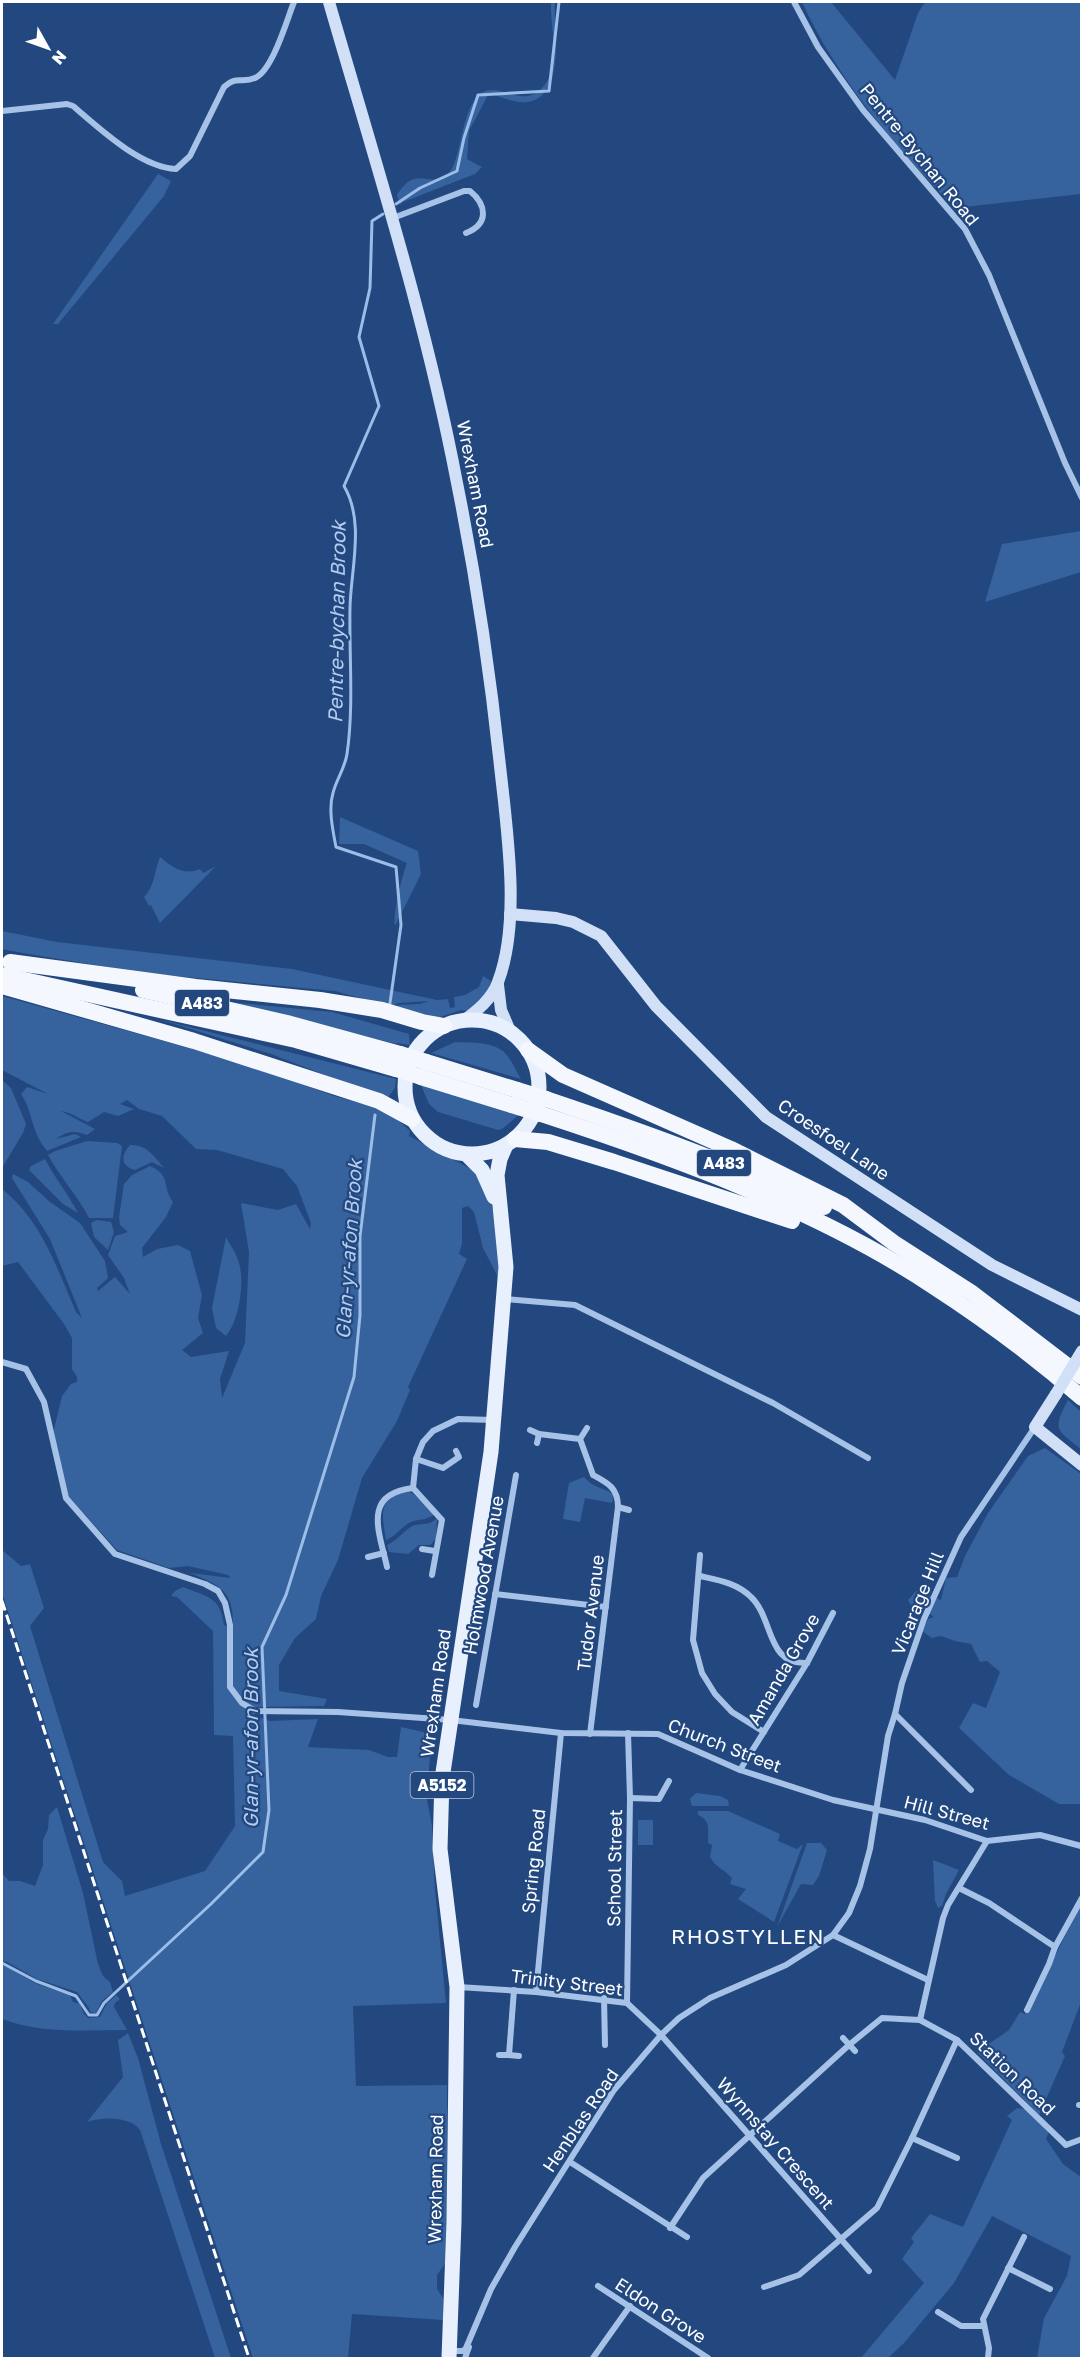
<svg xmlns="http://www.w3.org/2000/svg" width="1083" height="2360" viewBox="0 0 1083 2360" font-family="'Golos Text',sans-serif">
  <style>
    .green { fill: #36629d }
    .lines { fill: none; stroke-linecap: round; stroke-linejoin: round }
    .stream { stroke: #9bbde8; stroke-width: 3 }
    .minor { stroke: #a7c2e7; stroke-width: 6 }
    .secondary { stroke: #d1e0f6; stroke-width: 12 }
    .primary { stroke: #e9f0fd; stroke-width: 15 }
    .trunk { stroke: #f4f8fe; stroke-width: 16 }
    .rail { stroke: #fff; stroke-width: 3; stroke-dasharray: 10 4.5; stroke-linecap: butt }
    .secondary-bridge { stroke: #d1e0f6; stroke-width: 12 }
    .trunk-bridge { stroke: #f4f8fe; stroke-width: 16 }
    .labels { text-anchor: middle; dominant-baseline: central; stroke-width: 4.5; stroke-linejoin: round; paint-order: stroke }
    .shield { fill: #22487f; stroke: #bdc8d9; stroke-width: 1.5 }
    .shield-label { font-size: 16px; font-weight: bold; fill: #fff }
    .street-label { font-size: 18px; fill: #fff; stroke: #22487f }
    .water-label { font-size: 20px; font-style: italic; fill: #b3ccef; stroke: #22487f }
    .quarter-label { font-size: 21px; letter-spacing: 1.5px; fill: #fff; stroke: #22487f }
  </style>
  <rect width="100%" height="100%" fill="#22487f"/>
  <g class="green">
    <path d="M551,2H555C553,29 567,95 528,102C517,104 501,97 491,94L488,95L469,131L467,159L482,167L475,174L403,202L400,205L397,195C417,163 428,190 448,174C460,163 461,119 474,101C492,73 518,110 540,90C563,69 550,29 551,2Z"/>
    <path d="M802,2H831L895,80L918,13L925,2H1081V194L955,208C896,148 837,79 802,2Z"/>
    <path d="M158,174L171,181L164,196L58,324H53Z"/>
    <path d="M1081,531V572L985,602L1002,544Z"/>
    <path d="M340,817L418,851L421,874L395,926C392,917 403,872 407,863L364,844H339Z"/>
    <path d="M160,857C172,867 184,876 200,869L203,873L216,866L160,923L151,905L149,906L144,897C155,886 154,871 160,857Z"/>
    <path d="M2,931L57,942L292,969L437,1000L448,999L450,1008L455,1007L454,997L465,995L479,987L483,976L491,981L486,997L470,1011L461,1010L434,1019L396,1008L398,1005L420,1004L429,1001L398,1003L392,1007L335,991L143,973L17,952L2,949Z"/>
    <path d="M2,996L250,1065L334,1096L381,1109L398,1120L410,1131L409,1136L475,1171L489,1195L497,1226L500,1249L499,1298L497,1275L483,1248L474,1212L468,1206L462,1208V1244L459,1254L467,1259L408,1387L410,1390L397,1421L362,1478L338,1560L321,1596L316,1619L295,1638L279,1665V1691L327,1699L324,1706L257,1707L253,1715L270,1721L318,1719L308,1747L369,1750L388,1757H397L401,1727L423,1732L431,1739L427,1800L432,1825L435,1890L446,2003L353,2006L356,2086L447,2085V2261L437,2275V2289L443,2298V2320L352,2314L348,2358H253L2,1593V1550L21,1566L30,1564L44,1608L30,1626L103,1862L122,1881L125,1896L205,1871L235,1826L233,1736L214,1735L213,1631L177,1597L171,1596L175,1591L183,1587C207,1597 220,1596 224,1625L233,1627C234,1591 220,1585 190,1573L231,1578L228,1575L188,1566L169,1568L117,1550L69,1497L53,1433L62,1396L71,1384L77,1382V1377L72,1369V1338L64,1324L18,1262L2,1266V1189C42,1221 56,1266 76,1312L82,1318L50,1239L12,1178L13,1174L28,1182L50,1202L80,1223L105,1261L108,1278L97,1288L98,1291L115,1277L130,1294L124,1278L108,1255L115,1236L128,1232L120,1225L119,1217L124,1184L132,1175L150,1166C172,1176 161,1185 173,1202L166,1217L142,1248L143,1257L157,1249L178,1245L190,1251L202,1295L198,1318L203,1333L182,1350L191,1357L229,1351L220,1379L222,1398L245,1343L249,1252L241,1203L278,1210L296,1204L310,1229L311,1223L297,1186L283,1169L217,1150L196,1149L162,1116L139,1109L127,1100L120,1104L134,1109L118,1116L104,1112L88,1122C79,1119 71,1112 61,1111L95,1129L87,1135C74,1130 67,1131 56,1139L75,1134L81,1137L47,1151C30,1130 33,1111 21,1094L27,1087L48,1094L2,1070Z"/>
    <path d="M229,1002L332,1012L409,1034L410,1045L397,1043L396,1044Z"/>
    <path d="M158,1019L396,1079L395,1088L387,1099L271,1054Z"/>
    <path d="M455,1042C470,1043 495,1041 506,1054C512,1061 516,1071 521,1079L431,1053Z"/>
    <path d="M2,1080L11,1088L26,1124L23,1133L2,1168Z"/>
    <path d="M421,1085L520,1114L502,1129L498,1130L438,1112L429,1104Z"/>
    <path d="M87,1141L117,1143L122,1146L113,1218H89C77,1195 60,1177 48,1155L55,1151Z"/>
    <path d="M130,1145C147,1145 153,1155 164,1168L152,1162L135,1170C120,1166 121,1155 130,1145Z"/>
    <path d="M45,1159C55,1178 68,1194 78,1213L63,1204L29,1170L31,1166Z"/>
    <path d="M97,1220L111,1222L114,1232L108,1250L94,1237L91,1223Z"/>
    <path d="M226,1237C230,1245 237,1254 239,1263C245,1282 239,1321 226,1336L216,1328L212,1308Z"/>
    <path d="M1068,1400L1081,1412V1449C1056,1429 1052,1430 1068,1400Z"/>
    <path d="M1045,1448L1081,1474V1804H1059L1009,1775L959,1728L973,1703L986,1708L1000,1672L987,1661L980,1662L971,1644L955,1641L941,1636L932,1638L922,1631L928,1619L934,1617L930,1614L913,1610L908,1600L916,1591L941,1600L946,1578L957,1577L965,1556L988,1513L1028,1456Z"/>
    <path d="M584,1477C596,1490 602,1486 614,1495L612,1503L585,1498L580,1522L563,1519L569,1483Z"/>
    <path d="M407,1491L412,1493L435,1514C427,1520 420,1519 411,1522C402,1526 396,1536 386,1540C382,1514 377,1500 407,1491Z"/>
    <path d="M437,1518L436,1539L430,1545H419L408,1554L389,1552L387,1545C397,1541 407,1527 415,1525C424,1523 429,1526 437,1518Z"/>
    <path d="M696,1793L720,1796L728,1800L729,1806H692L690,1799Z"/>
    <path d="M57,1807L83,1893L98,1964L103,1976L110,1982L113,1992L102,2001L96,2013L90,2012L89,2008L77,1992L37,1979L7,1962L2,1961V1873L9,1881H20L35,1886L43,1865V1840L48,1829L49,1815Z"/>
    <path d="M698,1811H728L780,1834L778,1841L797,1849L803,1844L774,1922L738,1899L746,1889L730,1884L732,1878C724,1869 716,1868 710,1857L712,1845L708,1843C708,1831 711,1820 698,1815Z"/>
    <rect x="638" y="1820" width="15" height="25"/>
    <path d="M807,1843H821L827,1850L819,1876L813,1885L801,1884L777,1927Z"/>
    <path d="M933,1860L959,1870L946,1894L942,1906L938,1908L935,1901Z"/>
    <path d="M1081,1905V2002L1062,2052L1065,2056L1039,2115L977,2052L1009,2030L1020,2012L1025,2014Z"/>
    <path d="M2,1966H6L37,1984L70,1995L73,2002L80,2004L84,2014L88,2018L100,2017L107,2003L116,1995L120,1999L115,2003L114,2007L127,2030C85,2030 42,2034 2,2019Z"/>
    <path d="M128,2033L138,2058L161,2144L231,2358H215L140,2130C129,2116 102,2117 87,2122L123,2077L118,2040Z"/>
    <path d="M1017,2108L1027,2109L1049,2131L1046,2139L1063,2164L1081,2177V2358H1037L1044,2318L1067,2276L1071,2256L992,2216L954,2283L904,2343L888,2358H861L924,2283L902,2259L914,2242L911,2238L930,2214L963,2227L1012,2120L1007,2116Z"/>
  </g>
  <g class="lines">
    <g class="stream">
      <path d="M396,204L420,188L457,171L464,138L478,95L549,91L559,2"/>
      <path d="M383,214L372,221L370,288L359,337L379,406L344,486C365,522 351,568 350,607C349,656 354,706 347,754C345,768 336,780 333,793C328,809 333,831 336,847L396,867L401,925L390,1003"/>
      <path d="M2,1963L36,1981L76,1996L89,2015H97L104,2003L211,1904L263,1852L269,1810L262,1647L286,1595L354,1377L360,1315V1236L375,1115"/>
    </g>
    <g class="minor">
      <path d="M794,2L818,47L863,110L965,229L989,275L1065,463L1082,498"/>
      <path d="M2,111L67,104L73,106C100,129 140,167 176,169L190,156L224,87C237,75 242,84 255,78C273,70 287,19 294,2"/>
      <path d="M393,218L464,191H470C487,205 489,224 466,233"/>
      <path d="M505,1299L575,1305L773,1403L868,1458"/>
      <path d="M2,1362L26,1369L44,1402L66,1498L115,1554L205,1584L218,1591L225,1603L230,1625V1687L242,1703L255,1711L338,1712L451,1720L561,1733L658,1734L740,1770L833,1800L925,1820L987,1841L1040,1835L1081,1846"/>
      <path d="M530,1430L539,1434L580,1439L593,1475C608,1483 618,1488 618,1507"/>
      <path d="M580,1439L587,1428"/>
      <path d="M537,1443L539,1434"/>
      <path d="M416,1459L443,1468L459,1457L456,1451"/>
      <path d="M422,1549L435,1551"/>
      <path d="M700,1555L693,1640L702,1673L715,1694L732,1712L764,1732"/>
      <path d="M368,1557L384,1553"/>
      <path d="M387,1567C379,1531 362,1494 413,1488"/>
      <path d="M432,1575L442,1520L413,1488L416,1459L423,1442L433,1431L458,1419L493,1420"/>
      <path d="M700,1576C718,1580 737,1583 751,1597C774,1619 766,1665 807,1663"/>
      <path d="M495,1594L606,1607"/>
      <path d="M476,1705L516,1475"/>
      <path d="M895,1714L971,1790"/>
      <path d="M590,1734L618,1507L629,1510"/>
      <path d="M740,1770L807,1663L833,1613"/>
      <path d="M630,1798L659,1799L669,1781"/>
      <path d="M959,1888L989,1903L1055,1947"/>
      <path d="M833,1935L928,1980"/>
      <path d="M458,1987L536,1992L627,2003L661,2035L869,2271"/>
      <path d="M536,1992L561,1733"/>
      <path d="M604,1998L605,2045"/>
      <path d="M627,2003L630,1798L628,1733"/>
      <path d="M1027,2010L1049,1964L1055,1947L1082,1898"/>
      <path d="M920,2020L943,1918L948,1905L987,1841"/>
      <path d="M843,2038L855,2051"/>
      <path d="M499,2055H509L514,1990"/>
      <path d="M509,2055L519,2056"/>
      <path d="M1079,2105H1082"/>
      <path d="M912,2138L957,2158"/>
      <path d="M570,2162L687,2237"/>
      <path d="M670,2228L703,2178L849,2045L882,2018L920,2020L957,2040L1066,2145L1082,2139"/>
      <path d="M1008,2268L1050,2289"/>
      <path d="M598,2286L708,2358"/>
      <path d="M764,2287L799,2275L877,2208L912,2138L957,2040"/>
      <path d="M938,2312L961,2326H983"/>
      <path d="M451,2351H463L466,2348L491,2289L515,2247L614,2090L661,2035L679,2018L710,1998L786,1965L833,1935L849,1913L860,1886L870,1849L888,1736L895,1714L902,1683L924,1619L961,1537L1035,1427"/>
      <path d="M465,2358L469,2347"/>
      <path d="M593,2358L630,2306"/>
      <path d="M988,2358L989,2348L983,2319L1024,2237"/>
    </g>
    <g class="secondary">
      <path d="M329,2C375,161 426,320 457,483C476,577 490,672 500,766C507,830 521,922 498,982C492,999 477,1011 463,1021"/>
      <path d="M510,914L556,918L573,922L601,936L656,1006L766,1117L992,1265L1082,1310"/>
      <path d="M498,985L501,1010L510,1031"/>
      <path d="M1056,1394L1035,1427L1082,1465"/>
    </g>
    <g class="primary">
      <circle cx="472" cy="1087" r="67"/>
      <path d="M467,1155L482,1170L494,1197"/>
      <path d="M449,2358L454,2222L457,1987L440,1849L442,1779L491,1452L506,1267L497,1175L500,1159L506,1145"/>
    </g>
    <g class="trunk">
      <path d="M10,962L196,987L320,1000L382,1010L422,1022L444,1026"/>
      <path d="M2,975L296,1040L396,1069"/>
      <path d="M2,986L194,1041L379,1101L412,1119"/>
      <path d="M143,990L287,1023L400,1054"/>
      <path d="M528,1050L563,1075L731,1149L843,1205L894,1243L972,1293L1082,1377"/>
      <path d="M426,1062L517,1090"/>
      <path d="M421,1077L512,1105"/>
      <path d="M546,1099C641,1131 734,1164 824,1207"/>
      <path d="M541,1114C673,1157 821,1211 936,1288C987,1321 1036,1358 1082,1398"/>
      <path d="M515,1139L548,1142L614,1162L792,1221"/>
    </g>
    <path class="rail" d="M2,1601L249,2358"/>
    <path class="secondary-bridge" d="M1056,1394L1082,1351"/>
    <g class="trunk-bridge">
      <path d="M400,1054L426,1062"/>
      <path d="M396,1069L421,1077"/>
      <path d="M517,1090L546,1099"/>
      <path d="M512,1105L541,1114"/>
    </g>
  </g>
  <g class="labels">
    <g class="shield">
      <rect x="175" y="990" width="54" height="26" rx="4.5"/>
      <rect x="697" y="1150" width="54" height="26" rx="4.5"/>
      <rect x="410.5" y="1772" width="63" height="26" rx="4.5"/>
    </g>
    <g class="shield-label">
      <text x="202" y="1003">A483</text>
      <text x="724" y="1163">A483</text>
      <text x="442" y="1785">A5152</text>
    </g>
    <g class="street-label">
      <text transform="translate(920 154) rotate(51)">Pentre-Bychan Road</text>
      <text transform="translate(476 484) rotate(79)">Wrexham Road</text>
      <text transform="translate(834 1139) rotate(34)">Croesfoel Lane</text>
      <text transform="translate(483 1575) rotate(-80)">Holmwood Avenue</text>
      <text transform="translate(917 1603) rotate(-68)">Vicarage Hill</text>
      <text transform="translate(590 1613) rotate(-83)">Tudor Avenue</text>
      <text transform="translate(783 1669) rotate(-60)">Amanda Grove</text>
      <text transform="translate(435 1693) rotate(-82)">Wrexham Road</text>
      <text transform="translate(725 1745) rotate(21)">Church Street</text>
      <text transform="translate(947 1812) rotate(15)">Hill Street</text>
      <text transform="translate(533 1861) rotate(-84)">Spring Road</text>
      <text transform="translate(614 1868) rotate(-89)">School Street</text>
      <text transform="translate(567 1982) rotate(7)">Trinity Street</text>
      <text transform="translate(1013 2073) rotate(44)">Station Road</text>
      <text transform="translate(580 2120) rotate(-56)">Henblas Road</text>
      <text transform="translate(776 2143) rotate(49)">Wynnstay Crescent</text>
      <text transform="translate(435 2179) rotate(-89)">Wrexham Road</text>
      <text transform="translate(661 2310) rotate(33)">Eldon Grove</text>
    </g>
    <g class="water-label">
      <text transform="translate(336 622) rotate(-89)">Pentre-bychan Brook</text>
      <text transform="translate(348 1249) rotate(-86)">Glan-yr-afon Brook</text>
      <text transform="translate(250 1738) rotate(-90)">Glan-yr-afon Brook</text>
    </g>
    <g class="quarter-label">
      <text x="748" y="1936">RHOSTYLLEN</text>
    </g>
  </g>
  <rect width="1083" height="2360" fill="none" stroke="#ffffff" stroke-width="6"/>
  <g transform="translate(48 48) rotate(130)" stroke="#22487f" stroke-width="4.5" paint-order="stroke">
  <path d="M0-4.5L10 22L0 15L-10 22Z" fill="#ffffff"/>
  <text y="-9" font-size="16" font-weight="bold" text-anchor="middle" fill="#ffffff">N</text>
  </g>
</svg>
